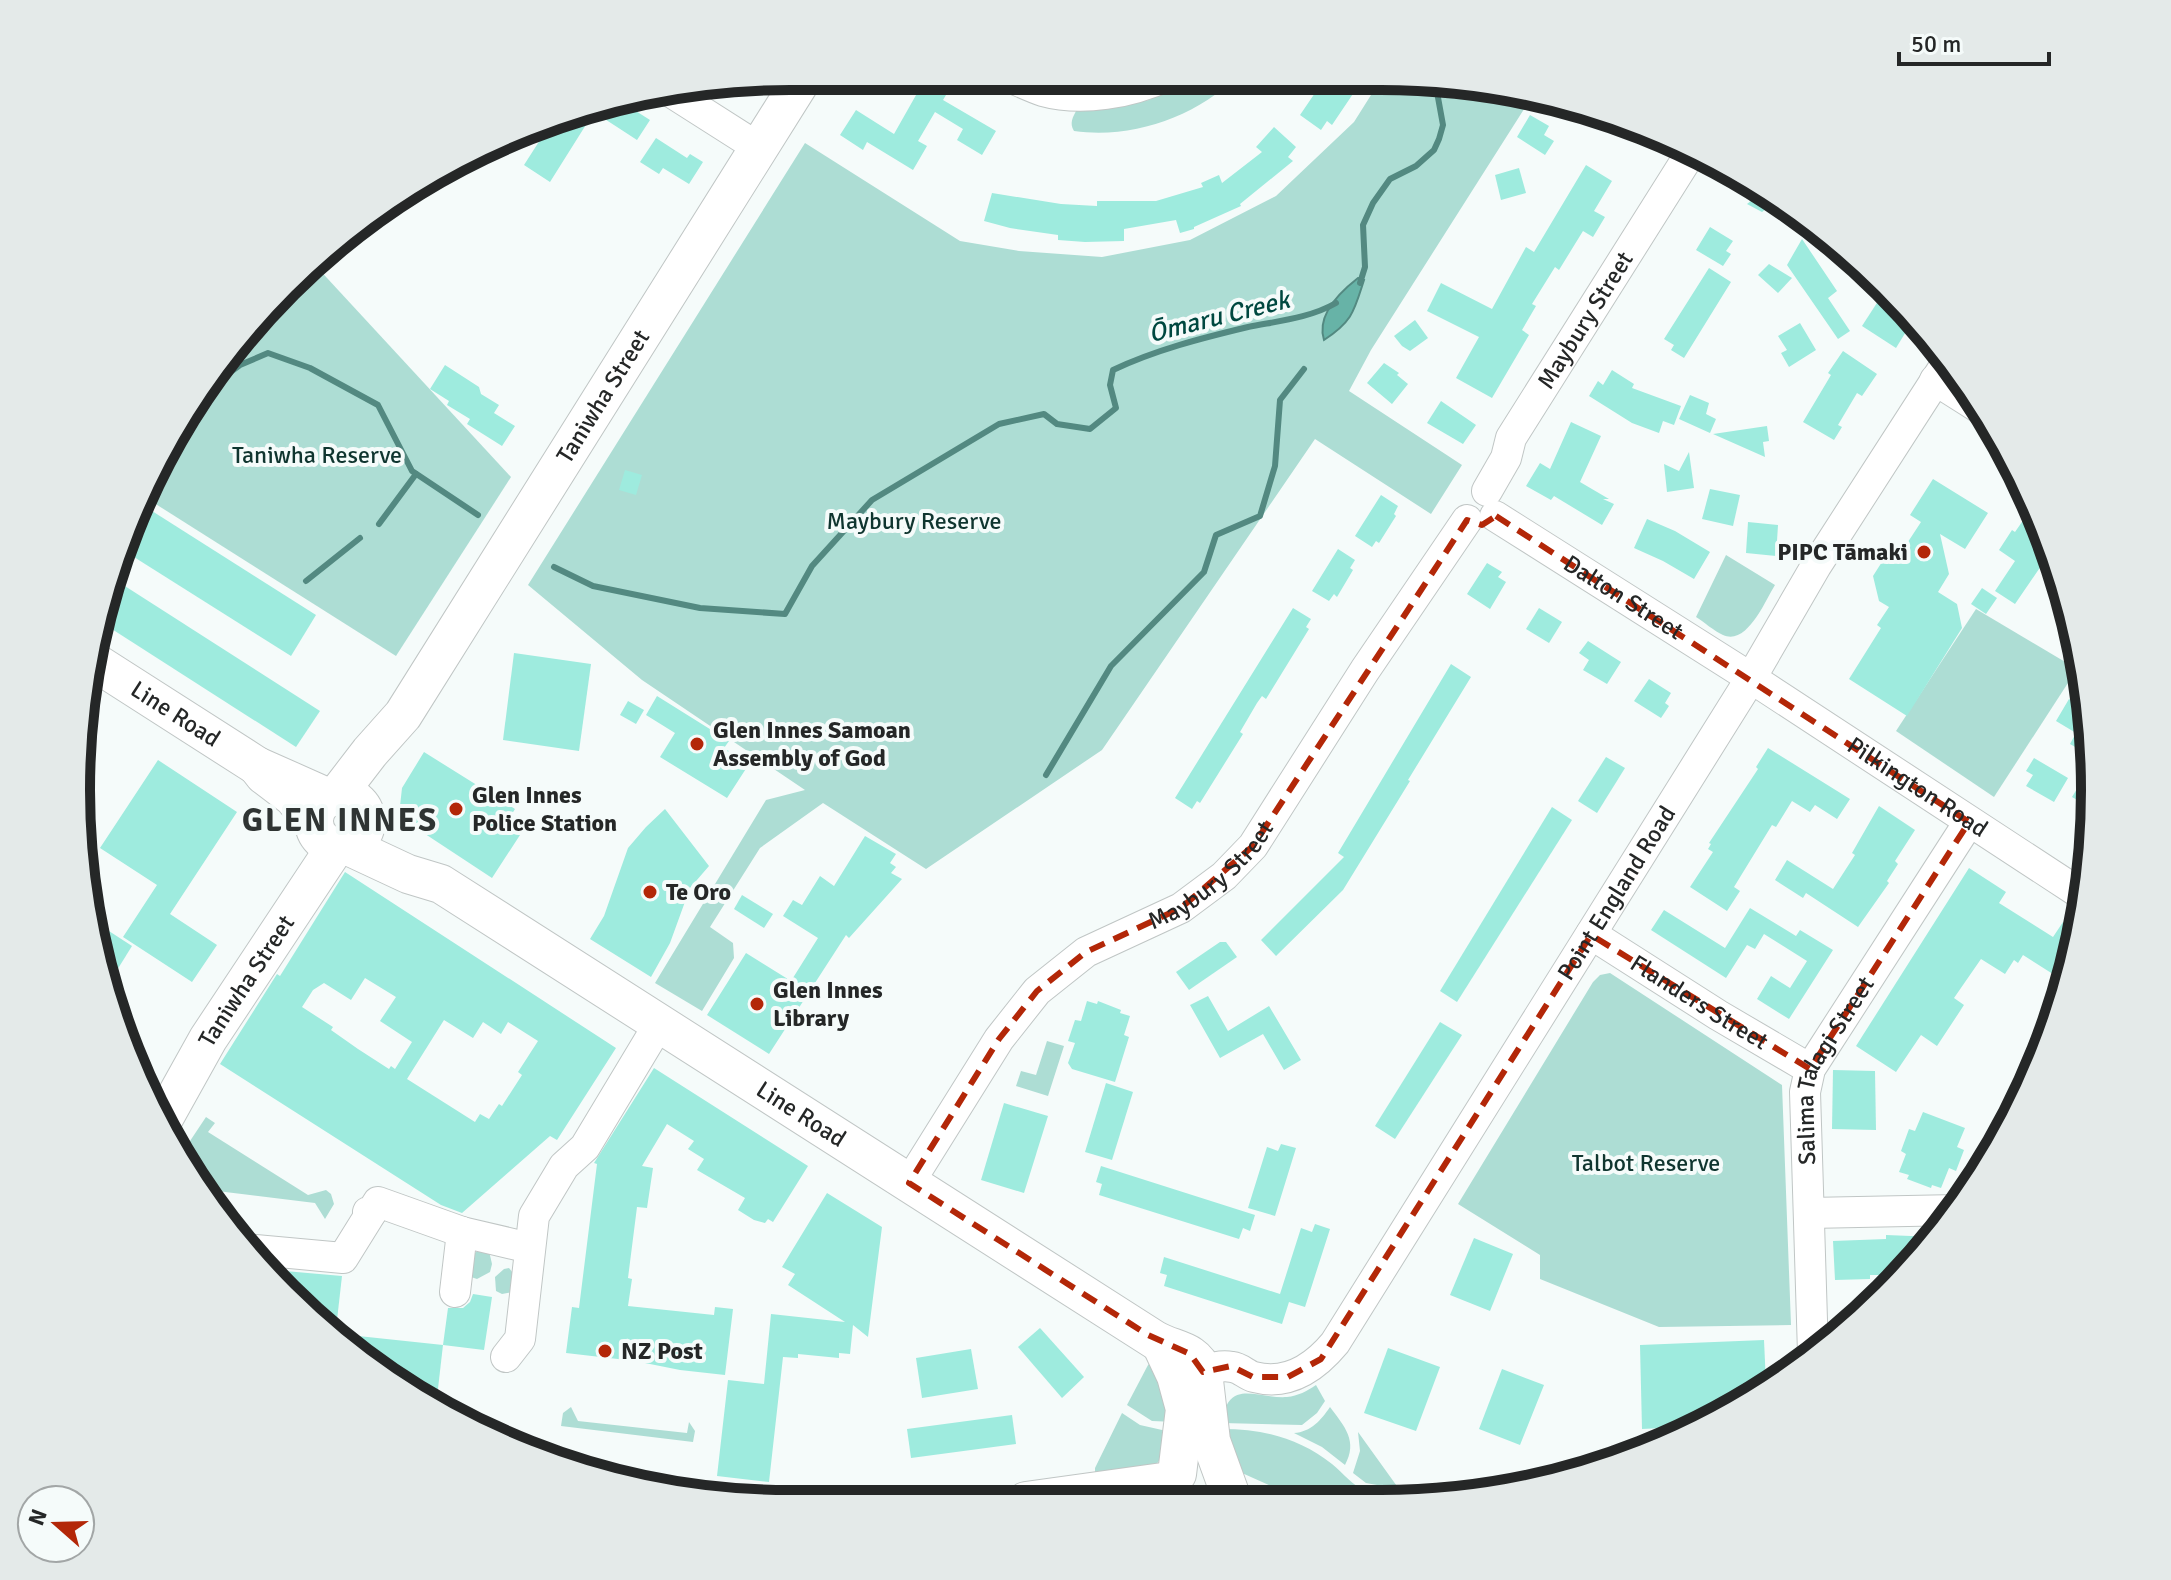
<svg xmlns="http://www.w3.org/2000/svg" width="2171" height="1580" viewBox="0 0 2171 1580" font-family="Signika,sans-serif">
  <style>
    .green { fill: #adddd4 }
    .water { fill: #67b3a7; stroke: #538981; stroke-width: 2 }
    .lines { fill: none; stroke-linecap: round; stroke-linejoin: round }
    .stream { stroke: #538981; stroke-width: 6 }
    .building { fill: #9eebde; fill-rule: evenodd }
    .minor-casing { stroke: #c0c6c5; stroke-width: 32 }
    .major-casing { stroke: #c0c6c5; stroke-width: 40 }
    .minor { stroke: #fff; stroke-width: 30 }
    .major { stroke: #fff; stroke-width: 38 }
    .marked { fill: none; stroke: #b32708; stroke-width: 6; stroke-dasharray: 16 10; stroke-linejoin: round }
    .poi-dot { fill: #b32708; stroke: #f5fbfa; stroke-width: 3 }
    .labels { text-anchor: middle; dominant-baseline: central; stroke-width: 8; stroke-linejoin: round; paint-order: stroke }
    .street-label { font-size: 24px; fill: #252727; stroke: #f5fbfa }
    .park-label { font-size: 24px; fill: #0f352f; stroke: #f5fbfa }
    .poi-label { font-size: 24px; font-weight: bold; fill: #252727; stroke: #f5fbfa; text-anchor: start }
    .water-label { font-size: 26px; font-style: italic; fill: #004840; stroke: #f5fbfa }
    .district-label { font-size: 32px; font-weight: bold; letter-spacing: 2px; fill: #2f3433; stroke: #f5fbfa }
    .rim { fill: none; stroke: #252727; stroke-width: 10 }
  </style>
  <rect width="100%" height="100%" fill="#f5fbfa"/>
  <g class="green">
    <path d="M1191,76H1238C1195,117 1134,139 1074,131C1069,123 1073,117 1077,109L1149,100Z"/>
    <path d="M1383,76L1521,90L1533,95L1371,350L1349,391L1462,465L1431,514L1315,439L1102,750L926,869L823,803L760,848L710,927L733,943L734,958L702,1011L655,983L766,800L805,790L642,680L528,585L805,143L960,241L1019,251L1102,257L1190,240L1276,196L1354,122Z"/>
    <path d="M315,265L511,477L396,656L143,496L149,475L253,320Z"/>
    <path d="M1726,555L1775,585C1765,601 1747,646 1723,635C1714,631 1704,622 1696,617Z"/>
    <path d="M1976,609L2077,669L1994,797L1896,731Z"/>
    <path d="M1610,973L1782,1085L1791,1325L1659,1327L1540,1279V1255L1458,1204L1593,982L1600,975Z"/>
    <path d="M1047,1041L1064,1046L1048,1096L1016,1086L1021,1071L1036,1075Z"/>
    <path d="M206,1117L215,1123L208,1132L308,1195L326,1190L331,1194L334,1204L325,1219L315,1203L209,1190L184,1150Z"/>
    <path d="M479,1250L489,1251L492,1264L490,1272L477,1279L471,1277L472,1255Z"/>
    <path d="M509,1268L513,1273V1292L502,1294L496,1291L495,1277L504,1269Z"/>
    <path d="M1155,1358L1176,1422L1152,1421L1127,1405L1148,1365Z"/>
    <path d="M1316,1385L1325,1401L1317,1413L1302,1425L1222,1423C1228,1377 1256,1399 1287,1397C1298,1396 1307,1391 1316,1385Z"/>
    <path d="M571,1407L578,1421L687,1433L689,1422L695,1431L693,1442L561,1426L563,1413Z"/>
    <path d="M1330,1407C1345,1427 1358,1441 1345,1465L1322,1447L1294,1433C1311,1432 1321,1420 1330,1407Z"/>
    <path d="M1122,1413L1140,1425L1171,1432L1159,1461L1151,1470L1095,1478V1468Z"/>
    <path d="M1222,1429C1264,1429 1299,1438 1332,1464C1343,1473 1353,1486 1366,1491C1386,1498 1409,1495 1428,1493L1429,1498H1375L1271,1486L1242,1473Z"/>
    <path d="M1358,1432L1399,1489L1366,1483L1353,1473L1360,1451Z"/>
    <path d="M1194,1485L1207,1489L1215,1499L1175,1500L1187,1487Z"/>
  </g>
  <path class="water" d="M1358,278L1364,280C1354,311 1353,321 1324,340C1316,315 1340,292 1358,278Z"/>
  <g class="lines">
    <g class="stream">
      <path d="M1360,283L1365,267L1363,225L1373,203L1390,179L1416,166L1434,150L1439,139L1443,125L1435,81"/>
      <path d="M207,389L240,365L268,353L310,368L378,405L412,471L478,515"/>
      <path d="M379,524L416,474"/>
      <path d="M554,567L593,586L700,608L785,614L812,566L872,500L999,424L1044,414L1057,424L1090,429L1116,408L1110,385L1113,370C1155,350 1202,338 1248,327C1278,321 1310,318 1336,303"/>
      <path d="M306,581L360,538"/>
      <path d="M1046,775L1111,666L1204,572L1216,535L1260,516L1275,466L1280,400L1304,369"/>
    </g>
  </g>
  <g class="building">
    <path d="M1330,76H1365L1332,125L1327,121L1321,130L1300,115L1315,93L1318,95Z"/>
    <path d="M924,81L946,95L943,100L996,131L982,155L957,140L963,129L935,112L918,141L927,146L913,170L867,142L863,150L840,135L856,110L894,134Z"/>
    <path d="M617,99L650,120L637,140L594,112L550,182L524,165L549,126L605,100Z"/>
    <path d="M1530,115L1549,126L1544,135L1554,141L1545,155L1517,137Z"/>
    <path d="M1274,127L1296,147L1288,157L1293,161L1240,204L1241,206L1194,227V229L1180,233L1176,220L1124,229V241L1085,242L1058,240V235L1010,228L984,221L992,193L1061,204L1097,206V201H1156L1203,187L1201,183L1219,175L1222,183L1262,152L1256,147Z"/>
    <path d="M656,138L687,158L690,154L703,162L689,184L663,168L659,174L640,162Z"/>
    <path d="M1586,165L1612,181L1594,211L1605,217L1593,237L1583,231L1559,270L1555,267L1532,304L1536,306L1522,330L1529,335L1492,398L1456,378L1479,337L1427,311L1441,283L1492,309L1526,247L1534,252Z"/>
    <path d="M1519,168L1526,193L1501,200L1495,175Z"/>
    <path d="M1762,192L1775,202L1762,212L1747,204Z"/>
    <path d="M1710,227L1733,241L1726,251L1731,254L1723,266L1696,250Z"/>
    <path d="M1802,239L1837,291L1828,298L1850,331L1838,339L1787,265Z"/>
    <path d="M1769,264L1792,278L1778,293L1758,275Z"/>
    <path d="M1709,268L1731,282L1684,358L1671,350L1674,345L1664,339Z"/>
    <path d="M1884,292L1915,317L1896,348L1862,326Z"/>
    <path d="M1415,320L1428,338L1410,351L1402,346L1394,336Z"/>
    <path d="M1800,323L1816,350L1789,367L1781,353L1787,350L1778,336Z"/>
    <path d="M1843,351L1877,374L1862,396L1857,393L1838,425L1842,427L1834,440L1803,422L1831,375L1828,373Z"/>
    <path d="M1384,363L1399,373L1397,375L1408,384L1392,404L1367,383Z"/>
    <path d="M445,365L479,387L481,394L499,405L494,413L515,426L502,446L467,424L470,419L447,405L449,401L430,389Z"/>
    <path d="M1612,370L1634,384L1632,388L1681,406L1674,425L1663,421L1659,433L1632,423L1589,396L1598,381L1603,385Z"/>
    <path d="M1690,395L1709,403L1706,414L1716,419L1710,433L1679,419Z"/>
    <path d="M1441,401L1476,425L1463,444L1427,423Z"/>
    <path d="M1571,422L1601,436L1580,482L1609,499H1603L1614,504L1602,525L1554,496L1551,500L1526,486L1540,463L1550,469Z"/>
    <path d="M1767,426L1769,441L1763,442L1765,457L1713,434Z"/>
    <path d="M1689,452L1694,488L1667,492L1664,464L1679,471Z"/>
    <path d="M625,470L642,475L636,495L619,490Z"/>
    <path d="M1933,479L1988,513L1965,549L1940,534L1949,574L1938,592L1957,604L1962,628L1907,716L1849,679L1881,628L1877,625L1889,607L1879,601L1873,576L1887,554L1902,551L1921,522L1910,515Z"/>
    <path d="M1710,489L1740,495L1733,526L1702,519Z"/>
    <path d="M1381,495L1398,506L1394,514L1396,516L1379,543L1376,541L1372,547L1355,536Z"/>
    <path d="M141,504L316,615L291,656L126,552Z"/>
    <path d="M2033,506L2052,550L2015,604L1995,591L2015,561L1999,550L2012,530L2015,532Z"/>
    <path d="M1647,519L1675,531L1710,552L1694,579L1663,561L1634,548Z"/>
    <path d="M1748,522L1778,525L1776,556L1746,553Z"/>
    <path d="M1338,549L1355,560L1350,568L1353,570L1337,597L1334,594L1329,601L1312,591Z"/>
    <path d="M1487,563L1502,572L1498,577L1506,582L1490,609L1467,594Z"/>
    <path d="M117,581L320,711L296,747L104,624Z"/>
    <path d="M1982,588L1997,598L1986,614L1971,604Z"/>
    <path d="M1293,608L1311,619L1306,627L1309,629L1266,699L1262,696L1257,703L1240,732L1243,734L1200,803L1197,801L1192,809L1175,798Z"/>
    <path d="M1539,608L1562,622L1549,643L1526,629Z"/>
    <path d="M1588,641L1621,662L1607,684L1583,670L1589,660L1579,653Z"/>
    <path d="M514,653L591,664L579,751L503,740Z"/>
    <path d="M1451,664L1471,677L1408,780L1410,781L1343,890L1276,956L1261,940L1344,857L1338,853Z"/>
    <path d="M1649,679L1671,693L1665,703L1669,706L1661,718L1634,701Z"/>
    <path d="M657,696L729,741L724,748L749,764L727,798L660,757L675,733L646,715Z"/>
    <path d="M2069,699L2088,710L2089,708L2091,756L2070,744L2076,733L2056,721Z"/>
    <path d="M628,701L644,710L636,724L620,715Z"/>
    <path d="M1768,748L1850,799L1837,819L1815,805L1810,812L1792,801L1776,827L1772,825L1734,887L1740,891L1727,911L1690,887L1713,852L1708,849L1711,844L1709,843L1758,769L1756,767Z"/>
    <path d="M424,752L515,809L505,825L520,835L492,878L410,824L400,806L402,788Z"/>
    <path d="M1606,757L1625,768L1597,813L1578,801Z"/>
    <path d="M2034,758L2068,778L2054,802L2026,786L2033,775L2026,771Z"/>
    <path d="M158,760L237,812L170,914L217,945L192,982L123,937L157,885L100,848Z"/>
    <path d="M2091,766L2092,792L2093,809L2072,797Z"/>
    <path d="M1879,806L1915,830L1895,861L1898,864L1887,881L1889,883L1858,927L1806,893L1803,898L1775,880L1787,860L1833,889L1855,855L1852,853Z"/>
    <path d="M1552,807L1572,820L1457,1002L1440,991Z"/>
    <path d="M665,809L709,866L690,888L670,943L651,977L590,939L604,916L628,848L646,827Z"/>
    <path d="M865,836L896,854L890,863L896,867L891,873L902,879L849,938L846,935L769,1054L707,1015L746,953L791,981L818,938L783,916L793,900L802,905L820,876L834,886Z"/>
    <path d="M1969,868L2006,892L1999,903L2053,937L2063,922L2078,932L2071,975L2067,983L2023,955L2018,963L2014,960L2005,974L1981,959L1954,998L1964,1005L1937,1046L1921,1035L1896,1072L1856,1046Z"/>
    <path d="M345,872L616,1048L557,1140L550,1136L462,1213L441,1205L220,1064L277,974L280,976ZM365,978L396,997L380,1021L412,1042L395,1069L391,1066L389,1069L358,1049L331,1030L333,1027L302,1007L313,990L324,983L351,1000ZM444,1020L473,1038L483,1022L501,1034L508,1022L538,1041L518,1072L522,1075L502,1106L499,1104L489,1119L480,1114L475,1122L407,1079Z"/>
    <path d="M742,895L773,914L764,928L734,909Z"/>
    <path d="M1750,908L1796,936L1800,930L1833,950L1789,1019L1757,999L1771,976L1790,988L1807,961L1764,934L1755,949L1747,945L1726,978L1651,930L1664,910L1725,948Z"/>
    <path d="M92,920L132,946L109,983Z"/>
    <path d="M1220,942H1226L1237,957L1189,990L1176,972Z"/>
    <path d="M1208,996L1228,1031L1269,1006L1301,1060L1284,1070L1263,1034L1220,1058L1190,1005Z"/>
    <path d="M1087,1001L1097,1004L1098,1001L1121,1010L1120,1013L1130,1016L1124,1035L1129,1037L1115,1082L1072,1069L1068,1063L1075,1043L1068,1041L1075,1020L1081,1021Z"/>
    <path d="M1440,1022L1462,1035L1395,1139L1375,1126Z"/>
    <path d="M654,1068L808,1166L773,1222L768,1219L765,1223L754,1220L738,1210L745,1198L697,1170L704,1159L688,1149L694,1141L667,1124L642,1166L653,1168L647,1208L637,1207L628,1278L632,1279L628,1306L714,1315L715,1307L733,1309L725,1375L680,1370L635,1361L566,1353L572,1307L579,1308L597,1164L594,1163Z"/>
    <path d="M1833,1070L1875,1071L1876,1130L1832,1129Z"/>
    <path d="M1106,1083L1133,1092L1112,1160L1085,1152Z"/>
    <path d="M1004,1103L1048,1116L1024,1193L981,1180Z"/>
    <path d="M1923,1112L1965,1128L1957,1147L1964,1150L1956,1171L1949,1168L1941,1188L1932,1185L1931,1188L1907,1179L1909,1175L1899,1172L1906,1154L1901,1151L1909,1129L1915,1131Z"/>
    <path d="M1281,1144L1296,1148L1275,1216L1248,1208L1267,1147L1278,1151Z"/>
    <path d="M1101,1166L1255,1215L1250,1231L1243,1228L1239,1239L1099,1195L1102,1184L1096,1182Z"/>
    <path d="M827,1193L882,1227L868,1337L853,1325L850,1354L839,1353V1358L798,1354V1358L783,1357L769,1482L717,1476L728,1380L764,1384L771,1314L845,1322L788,1285L795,1274L782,1267Z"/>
    <path d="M1315,1224L1330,1229L1305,1307L1289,1302L1282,1324L1164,1286L1167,1275L1160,1273L1164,1257L1280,1294L1301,1228L1312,1232Z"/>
    <path d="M1886,1235L1936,1237L1901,1275H1870V1279L1835,1280L1833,1241L1886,1239Z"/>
    <path d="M1474,1238L1513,1254L1490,1311L1450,1295Z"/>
    <path d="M262,1269L342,1276L337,1320L314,1318Z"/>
    <path d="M473,1294L492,1297L484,1350L443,1345L448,1308H463L470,1302Z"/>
    <path d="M1040,1328L1084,1377L1062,1398L1018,1347Z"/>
    <path d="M330,1333L443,1345L436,1406L355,1356Z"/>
    <path d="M1764,1340L1766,1384L1703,1426L1642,1429L1640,1345Z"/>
    <path d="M1388,1348L1440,1367L1416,1431L1364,1413Z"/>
    <path d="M971,1349L978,1389L922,1398L916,1358Z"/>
    <path d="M1502,1369L1544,1385L1520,1445L1479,1429Z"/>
    <path d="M1012,1415L1016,1444L911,1458L907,1429Z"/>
  </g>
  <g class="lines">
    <g class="minor-casing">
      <g id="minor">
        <path d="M1007,76C1019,81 1031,87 1043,91C1082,102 1130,93 1167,76"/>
        <path d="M671,92L759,148"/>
        <path d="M1935,380L1984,411"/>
        <path id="s1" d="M1487,491L1506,458L1511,438L1690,154"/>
        <path id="s2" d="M1495,516L1751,678L2084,896"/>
        <path id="s3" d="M1591,934L1718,1015L1810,1069"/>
        <path id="s4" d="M909,1183L999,1039L1037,991L1086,952L1181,908L1224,876L1253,846L1365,670L1467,520"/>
        <path d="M368,1212L371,1213L378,1202L462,1232L530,1248"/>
        <path d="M1809,1213L1957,1210"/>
        <path d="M246,1249L343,1258L371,1213"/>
        <path d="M455,1292L462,1232"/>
        <path id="s5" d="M1813,1353L1805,1092L1810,1069L1969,822"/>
        <path d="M506,1357L520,1339L534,1216L564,1166L585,1147L650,1039"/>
        <path id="s6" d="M1190,1387C1197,1372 1216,1364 1232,1367C1241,1368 1246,1375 1254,1377C1288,1386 1315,1367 1335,1343L1751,678L1816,566L1948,361"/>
      </g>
    </g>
    <g class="major-casing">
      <g id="major">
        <path id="s7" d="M93,661L257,766"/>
        <path id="s8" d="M337,795L370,752L403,715L804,76"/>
        <circle cx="340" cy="821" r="26"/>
        <path d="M314,823L293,797L264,775L257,766L329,798"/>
        <path id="s9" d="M348,846L408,874L441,884L1155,1340C1174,1351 1195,1349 1203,1372L1211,1441L1232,1499"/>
        <path id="s10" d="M164,1118L208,1039L336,846"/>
        <path d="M1161,1344L1176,1376L1185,1409L1177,1474"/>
        <path d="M1026,1501L1170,1481"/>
      </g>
    </g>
    <use href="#minor" class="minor"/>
    <use href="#major" class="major"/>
  </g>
  <path class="marked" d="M1496,516L1969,822L1810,1069L1591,935L1321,1359L1288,1377H1253L1231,1366L1203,1372L1190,1354L1148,1335L909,1183L999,1039L1037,991L1086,952L1181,908L1253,846L1467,520L1482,525Z"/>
  <g class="poi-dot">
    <circle cx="1924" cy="552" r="8"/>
    <circle cx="697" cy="744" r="8"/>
    <circle cx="456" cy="809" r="8"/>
    <circle cx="650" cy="892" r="8"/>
    <circle cx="757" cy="1004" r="8"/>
    <circle cx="605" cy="1351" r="8"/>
  </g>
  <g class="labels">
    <g class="street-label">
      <text stroke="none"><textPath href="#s1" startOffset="198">Maybury Street</textPath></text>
      <text stroke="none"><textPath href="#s8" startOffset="480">Taniwha Street</textPath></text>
      <text stroke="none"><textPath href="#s2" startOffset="152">Dalton Street</textPath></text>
      <text stroke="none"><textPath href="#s7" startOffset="98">Line Road</textPath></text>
      <text stroke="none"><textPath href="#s2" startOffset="502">Pilkington Road</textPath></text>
      <text stroke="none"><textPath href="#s4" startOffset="442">Maybury Street</textPath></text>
      <text stroke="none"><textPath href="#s6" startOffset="698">Point England Road</textPath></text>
      <text stroke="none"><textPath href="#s10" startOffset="160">Taniwha Street</textPath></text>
      <text stroke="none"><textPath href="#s3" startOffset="128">Flanders Street</textPath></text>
      <text stroke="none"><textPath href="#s5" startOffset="290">Salima Talagi Street</textPath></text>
      <text stroke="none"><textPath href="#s9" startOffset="528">Line Road</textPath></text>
    </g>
    <g class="park-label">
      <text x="317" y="455">Taniwha Reserve</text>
      <text x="914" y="521">Maybury Reserve</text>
      <text x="1646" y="1163">Talbot Reserve</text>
    </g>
    <g class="poi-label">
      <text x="1908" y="552" text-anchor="end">PIPC Tāmaki</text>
      <text x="713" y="730">Glen Innes Samoan<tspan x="713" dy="28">Assembly of God</tspan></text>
      <text x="472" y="795">Glen Innes<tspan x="472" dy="28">Police Station</tspan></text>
      <text x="666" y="892">Te Oro</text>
      <text x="773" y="990">Glen Innes<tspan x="773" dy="28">Library</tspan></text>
      <text x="621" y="1351">NZ Post</text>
    </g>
    <g class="water-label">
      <text transform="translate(1219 317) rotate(-14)">Ōmaru Creek</text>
    </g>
    <g class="district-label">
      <text x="340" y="820">GLEN INNES</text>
    </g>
  </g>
  <path d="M0 0H2171V1580H0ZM790 90H1381A700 700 0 0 1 2081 790V790A700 700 0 0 1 1381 1490H790A700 700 0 0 1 90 790V790A700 700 0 0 1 790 90Z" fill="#e4eae9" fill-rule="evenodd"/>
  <path class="rim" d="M790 90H1381A700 700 0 0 1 2081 790V790A700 700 0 0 1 1381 1490H790A700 700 0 0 1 90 790V790A700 700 0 0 1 790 90Z"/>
  <g transform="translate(56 1524) rotate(290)"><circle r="38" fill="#f5fbfa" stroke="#a2a6a6" stroke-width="2"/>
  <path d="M0-6L14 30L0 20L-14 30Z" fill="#b32708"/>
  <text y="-12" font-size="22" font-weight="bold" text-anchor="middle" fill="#252727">N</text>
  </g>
  <path d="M1899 52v12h150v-12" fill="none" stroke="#252727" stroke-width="4"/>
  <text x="1911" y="52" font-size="24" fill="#252727" stroke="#f5fbfa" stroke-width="6" paint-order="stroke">50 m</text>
</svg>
